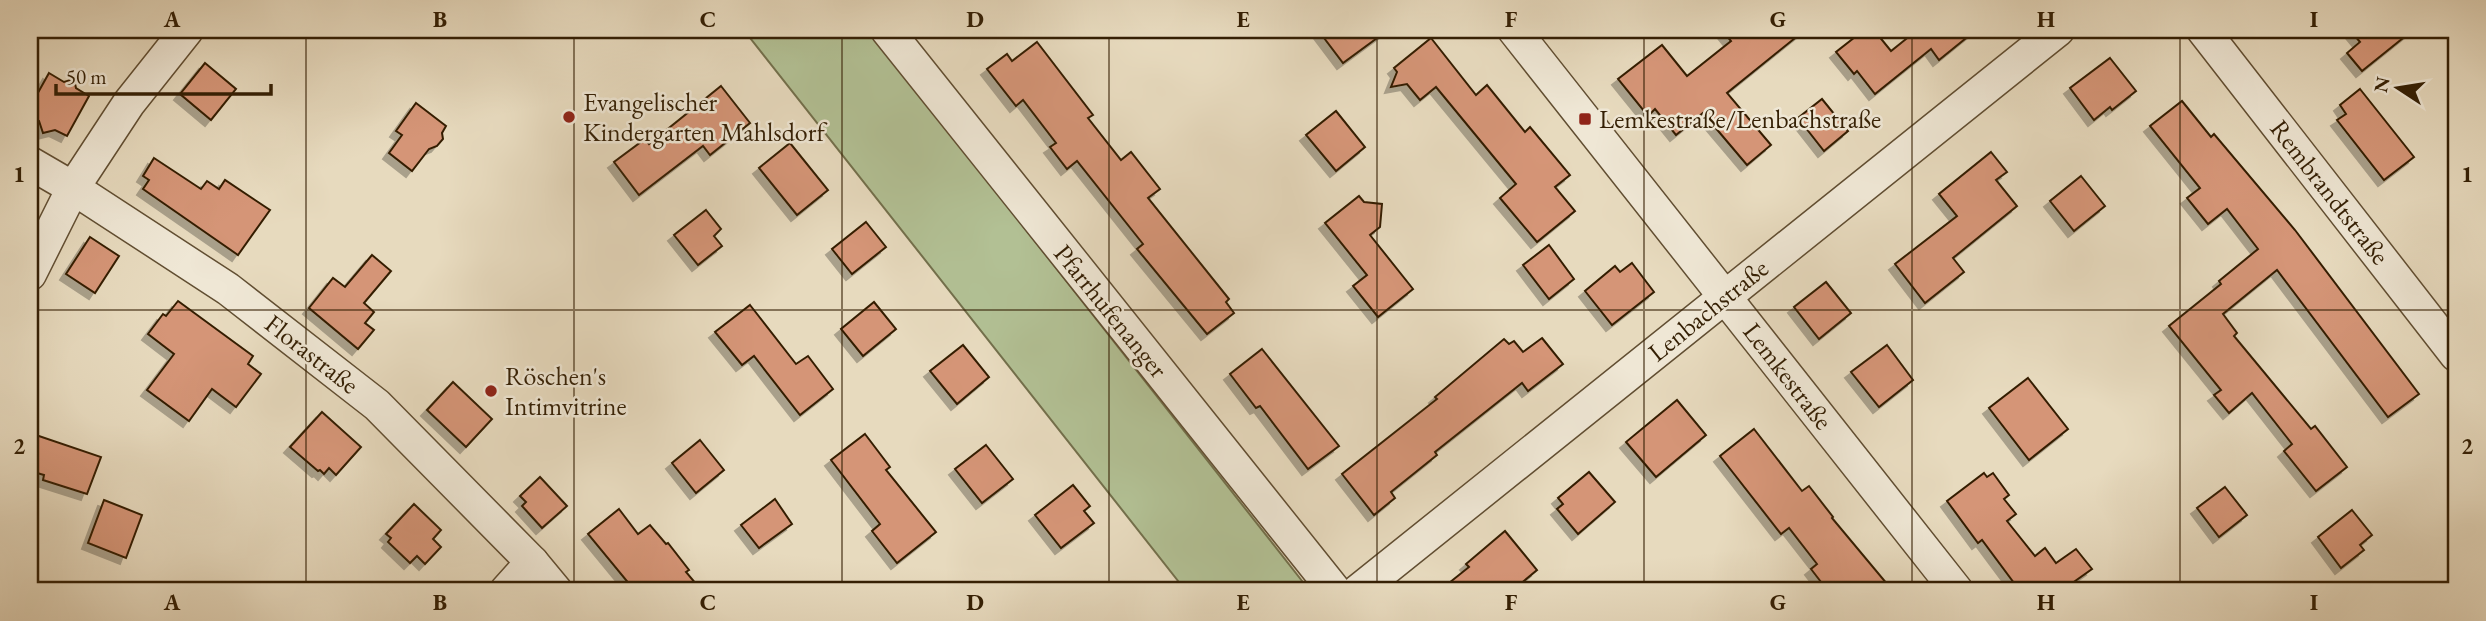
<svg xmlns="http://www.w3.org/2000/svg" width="2486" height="621" viewBox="0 0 2486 621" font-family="'EB Garamond',serif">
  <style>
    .green { fill: #b2c094; stroke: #73704c; stroke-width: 2 }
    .building { fill: #d59577; stroke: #341f04; stroke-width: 2; filter: url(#shadow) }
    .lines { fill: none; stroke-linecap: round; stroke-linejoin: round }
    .street-casing { stroke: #614e32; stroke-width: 35 }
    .street { stroke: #efe7d5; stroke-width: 32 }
    .grid { fill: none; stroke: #341f04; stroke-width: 2; stroke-opacity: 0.55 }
    .poi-dot { fill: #8f2418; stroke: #efe7d5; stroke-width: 2.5 }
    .labels { text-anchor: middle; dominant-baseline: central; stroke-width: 5; stroke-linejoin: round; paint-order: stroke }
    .poi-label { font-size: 26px; fill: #341f04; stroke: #efe7d5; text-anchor: start }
    .street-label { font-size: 26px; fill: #341f04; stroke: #efe7d5 }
    .neatline { fill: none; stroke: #341f04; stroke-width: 2.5 }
    .grid-label { font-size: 23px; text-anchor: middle; font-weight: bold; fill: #341f04 }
  </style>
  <defs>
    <filter id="shadow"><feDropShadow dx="-6" dy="6" stdDeviation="0" flood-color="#0004"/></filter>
  </defs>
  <rect width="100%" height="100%" fill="#e7dabe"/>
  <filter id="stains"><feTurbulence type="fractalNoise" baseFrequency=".00286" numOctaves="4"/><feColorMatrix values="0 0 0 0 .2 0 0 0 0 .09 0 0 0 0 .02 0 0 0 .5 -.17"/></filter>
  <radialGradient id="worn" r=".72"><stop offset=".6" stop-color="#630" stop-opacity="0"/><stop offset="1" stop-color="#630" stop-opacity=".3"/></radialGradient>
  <path class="green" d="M751,30H869L1306,586L1300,591H1186L747,34Z"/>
  <g class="building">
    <path d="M1318,30H1388L1343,63Z"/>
    <path d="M1722,30H1805L1727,93L1771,145L1747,165L1703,113L1676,135L1655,109L1648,116L1618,79L1662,45L1687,76L1731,41Z"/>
    <path d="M1864,30H1874L1891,51L1916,31L1915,30H1976L1939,60L1931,49L1875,94L1857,71L1854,74L1836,52Z"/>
    <path d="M2350,30H2413L2362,71L2347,53L2360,42Z"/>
    <path d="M1431,38L1476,95L1487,85L1525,132L1530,127L1570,175L1555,187L1575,211L1537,242L1500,198L1516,184L1436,87L1420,100L1407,84L1391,87L1397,72L1394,68Z"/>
    <path d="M1037,42L1093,115L1088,118L1121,160L1131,152L1160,189L1148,198L1229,299L1226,302L1234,313L1207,334L1137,249L1143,244L1077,161L1067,169L1050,147L1056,143L1023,100L1016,106L987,69L1007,54L1012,61Z"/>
    <path d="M2110,58L2136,91L2112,110L2110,107L2094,120L2070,88Z"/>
    <path d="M205,63L236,89L211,120L180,94Z"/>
    <path d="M49,73L64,82L74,79L76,88L89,96L67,136L55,130L43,133L39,121L30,116V107Z"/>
    <path d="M721,86L750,123L710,155L703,146L639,195L614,162L645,139L649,144Z"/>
    <path d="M2360,89L2414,157L2384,180L2337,120L2346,114L2340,105Z"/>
    <path d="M1822,99L1848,131L1824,151L1798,118Z"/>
    <path d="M2182,101L2211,137L2214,134L2295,230L2419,394L2388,417L2277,270L2223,314L2237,333L2234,336L2311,429L2315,426L2347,467L2316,491L2284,451L2292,444L2252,393L2229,413L2214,395L2221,390L2169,326L2221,284L2219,281L2258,249L2227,209L2208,224L2187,198L2200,188L2150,126Z"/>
    <path d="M416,103L446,126L442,133L443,139L437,146L429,149L412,171L389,153L402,135L396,131Z"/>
    <path d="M1336,111L1365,147L1336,171L1306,135Z"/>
    <path d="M790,143L828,190L797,215L759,168Z"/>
    <path d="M1991,152L2007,172L1996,180L2017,206L1953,258L1964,272L1925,303L1895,264L1957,216L1939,194Z"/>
    <path d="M154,158L201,189L207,181L219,189L225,180L270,210L238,255L143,189L149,180L143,176Z"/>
    <path d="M2081,176L2105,206L2074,231L2050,201Z"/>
    <path d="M1359,196L1364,202L1382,204L1380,227L1370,235L1413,289L1378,317L1353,286L1367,275L1325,223Z"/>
    <path d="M706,210L721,229L714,236L722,246L698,265L674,235Z"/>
    <path d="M866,222L886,247L852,274L832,249Z"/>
    <path d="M90,237L119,256L95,293L66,274Z"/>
    <path d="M1549,245L1574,279L1549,299L1523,265Z"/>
    <path d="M372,255L391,271L364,303L374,312L365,323L374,330L358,349L309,308L333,278L345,287Z"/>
    <path d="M1632,263L1654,292L1612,325L1585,291L1615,266L1620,272Z"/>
    <path d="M1826,282L1851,313L1819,339L1794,307Z"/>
    <path d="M178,301L253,356L248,364L261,374L236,407L212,389L189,421L147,390L174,354L148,334L163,314L166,316Z"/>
    <path d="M874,302L896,329L863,356L841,329Z"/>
    <path d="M750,305L796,364L808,356L833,389L800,415L754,356L742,365L715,332Z"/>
    <path d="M1542,338L1563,364L1528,391L1522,383L1435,452L1437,455L1391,492L1395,498L1374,515L1342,474L1437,399L1435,397L1504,339L1509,344L1514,341L1523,352Z"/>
    <path d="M963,345L989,377L957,404L930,371Z"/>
    <path d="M1887,345L1913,380L1879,407L1851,372Z"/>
    <path d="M1262,349L1339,446L1308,469L1260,406L1256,408L1230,374Z"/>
    <path d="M2028,378L2068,429L2029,460L1989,408Z"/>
    <path d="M453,382L492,419L466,447L427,410Z"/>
    <path d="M1677,400L1706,435L1656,477L1626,442Z"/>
    <path d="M322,412L361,447L336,475L329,468L324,474L320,470L318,471L290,447Z"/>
    <path d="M1754,429L1802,491L1809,486L1833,517L1832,518L1893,591H1828L1811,569L1817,564L1789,528L1781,534L1720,456Z"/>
    <path d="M30,433L101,457L87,494L43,480L44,475L30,471Z"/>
    <path d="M865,434L890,467L886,470L936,532L897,563L872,531L880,524L831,460Z"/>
    <path d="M700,440L724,470L696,493L672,463Z"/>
    <path d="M986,445L1013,479L982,503L955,469Z"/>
    <path d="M1589,472L1615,502L1578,534L1557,509L1563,504L1558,498Z"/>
    <path d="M1984,473L1987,477L1993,473L2009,495L2004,499L2016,514L2007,521L2035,556L2045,548L2056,563L2076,549L2092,569L2061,591H2020L1982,540L1978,543L1947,501Z"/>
    <path d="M540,477L567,506L542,528L522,506L526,502L520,496Z"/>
    <path d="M1073,485L1090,506L1084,511L1094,523L1061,548L1035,515Z"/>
    <path d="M2225,487L2247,515L2219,537L2197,508Z"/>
    <path d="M775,499L792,524L759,548L741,525Z"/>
    <path d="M104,500L142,515L126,558L88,543Z"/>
    <path d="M414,504L441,530L433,539L441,547L425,564L417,556L410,563L388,542L391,538L386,534Z"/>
    <path d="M619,509L638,534L650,525L666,544L668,543L689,570L686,572L702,591H635L588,534Z"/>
    <path d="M2352,510L2372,535L2360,545L2364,550L2341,568L2318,537Z"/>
    <path d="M1505,531L1537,570L1512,591H1439L1469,567L1466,564Z"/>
  </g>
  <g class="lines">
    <g class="street-casing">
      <g id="street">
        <path d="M887,30L1335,591"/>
        <path d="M1514,30L1957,591"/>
        <path d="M2203,30L2456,355"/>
        <path d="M30,163L73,188L228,289L377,405L532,562L556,591"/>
        <path d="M30,274L73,188L129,103L187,30"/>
        <path d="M506,591L532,562"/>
        <path d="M1358,591L2058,30"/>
      </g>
    </g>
    <use href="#street" class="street"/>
  </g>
  <path class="grid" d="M306,30V591M574,30V591M842,30V591M1109,30V591M1377,30V591M1644,30V591M1912,30V591M2180,30V591M30,310H2456"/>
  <g class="poi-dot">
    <circle cx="569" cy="117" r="7"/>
    <rect x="1578" y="112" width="14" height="14" rx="3.5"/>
    <circle cx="491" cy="391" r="7"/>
  </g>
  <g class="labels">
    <g class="poi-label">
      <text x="583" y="102">Evangelischer<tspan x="583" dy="30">Kindergarten Mahlsdorf</tspan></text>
      <text x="1599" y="119">Lemkestraße/Lenbachstraße</text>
      <text x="505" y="376">Röschen's<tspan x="505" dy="30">Intimvitrine</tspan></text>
    </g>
    <g class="street-label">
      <text transform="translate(2330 192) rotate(52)">Rembrandtstraße</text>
      <text transform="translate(1708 310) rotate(-39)">Lenbachstraße</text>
      <text transform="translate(1111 311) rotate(51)">Pfarrhufenanger</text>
      <text transform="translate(312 354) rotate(38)">Florastraße</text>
      <text transform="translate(1788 376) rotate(52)">Lemkestraße</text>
    </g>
  </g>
  <rect width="2486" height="621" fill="none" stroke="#e7dabe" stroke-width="77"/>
  <g transform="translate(2398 88) rotate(282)" stroke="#efe7d5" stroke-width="5" paint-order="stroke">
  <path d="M0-5L12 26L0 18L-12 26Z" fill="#341f04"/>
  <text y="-10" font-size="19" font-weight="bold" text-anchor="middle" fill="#341f04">N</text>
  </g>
  <path d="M56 84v10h215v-10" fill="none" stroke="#341f04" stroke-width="3.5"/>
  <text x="66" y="84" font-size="21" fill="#341f04" stroke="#efe7d5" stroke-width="5" paint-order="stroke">50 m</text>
  <rect x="38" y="38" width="2410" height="544" class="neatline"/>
  <g class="grid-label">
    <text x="172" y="27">A</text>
    <text x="440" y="27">B</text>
    <text x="708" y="27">C</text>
    <text x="975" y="27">D</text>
    <text x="1243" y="27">E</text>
    <text x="1511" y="27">F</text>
    <text x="1778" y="27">G</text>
    <text x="2046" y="27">H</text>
    <text x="2314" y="27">I</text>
    <text x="19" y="182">1</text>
    <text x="2467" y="182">1</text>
    <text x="19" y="454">2</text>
    <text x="2467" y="454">2</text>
    <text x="172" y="610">A</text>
    <text x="440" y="610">B</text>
    <text x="708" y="610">C</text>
    <text x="975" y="610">D</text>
    <text x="1243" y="610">E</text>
    <text x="1511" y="610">F</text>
    <text x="1778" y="610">G</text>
    <text x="2046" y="610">H</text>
    <text x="2314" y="610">I</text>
  </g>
  <rect width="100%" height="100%" filter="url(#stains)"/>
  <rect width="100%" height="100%" fill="url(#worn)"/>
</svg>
